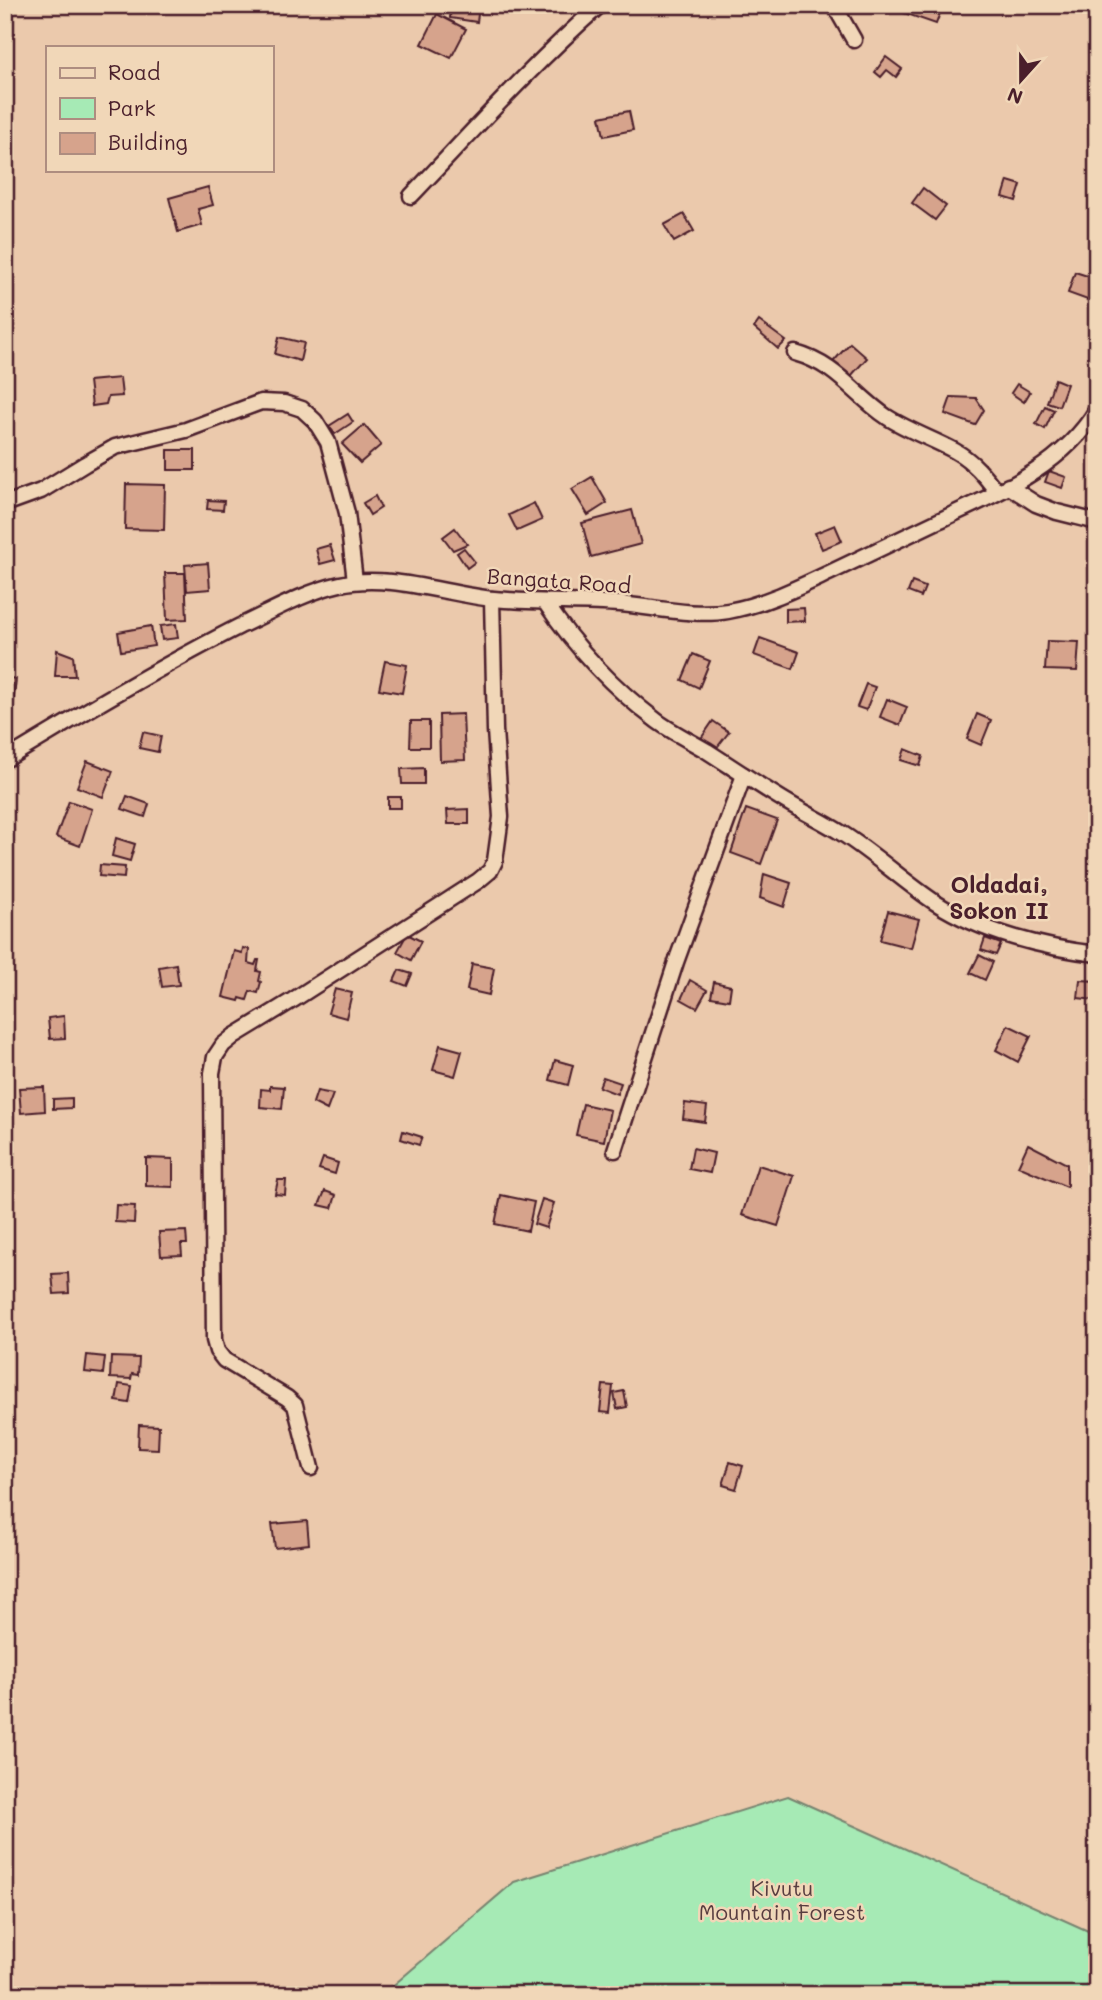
<svg xmlns="http://www.w3.org/2000/svg" width="1102" height="2000" viewBox="0 0 1102 2000" font-family="Mali,sans-serif">
  <style>
    .green { fill: #a6eab5; stroke: #788470; stroke-width: 2 }
    .building { fill: #d6a38c; stroke: #4a1f2b; stroke-width: 2 }
    .lines { fill: none; stroke-linecap: round; stroke-linejoin: round }
    .minor-casing { stroke: #4a1f2b; stroke-width: 19 }
    .minor { stroke: #f1d7b8; stroke-width: 14 }
    .labels { text-anchor: middle; dominant-baseline: central; stroke-width: 5; stroke-linejoin: round; paint-order: stroke }
    .street-label { font-size: 21px; fill: #4a1f2b; stroke: #f1d7b8 }
    .park-label { font-size: 21px; fill: #583d40; stroke: #f1d7b8 }
    .neighbourhood-label { font-size: 23px; font-weight: bold; fill: #4a1f2b; stroke: #f1d7b8 }
  </style>
  <rect width="100%" height="100%" fill="#ebc9ac"/>
  <filter id="ink" filterUnits="userSpaceOnUse"><feTurbulence type="fractalNoise" baseFrequency=".0143" numOctaves="2"/><feDisplacementMap in="SourceGraphic" scale="14" xChannelSelector="R" yChannelSelector="G"/><feConvolveMatrix kernelMatrix="1 2 1 2 8 2 1 2 1" color-interpolation-filters="sRGB"/></filter>
  <g filter="url(#ink)">
    <path class="green" d="M788,1796L1097,1935V1995H382L514,1882Z"/>
    <g class="building">
      <path d="M451,5L479,6L477,22L450,18Z"/>
      <path d="M907,5H943L936,24L904,13Z"/>
      <path d="M437,14L466,29L451,58L422,44Z"/>
      <path d="M886,57L902,69L896,77L887,70L881,77L875,72Z"/>
      <path d="M629,111L633,130L604,136L600,117Z"/>
      <path d="M1008,181L1021,185L1016,201L1003,197Z"/>
      <path d="M208,187L213,205L198,209L202,225L178,232L169,198Z"/>
      <path d="M923,188L946,206L935,220L912,203Z"/>
      <path d="M684,214L694,231L674,242L664,225Z"/>
      <path d="M1075,272L1097,279V292L1093,302L1068,293Z"/>
      <path d="M759,321L786,341L778,349L754,328Z"/>
      <path d="M279,337L304,343L300,361L275,354Z"/>
      <path d="M850,343L867,358L850,377L833,362Z"/>
      <path d="M120,378L122,396L108,397L106,404L92,406L89,381Z"/>
      <path d="M1055,379L1067,384L1059,406L1047,402Z"/>
      <path d="M1017,384L1030,392L1024,402L1011,393Z"/>
      <path d="M951,397L976,398L984,410L975,425L945,414Z"/>
      <path d="M1045,406L1054,410L1045,429L1036,424Z"/>
      <path d="M348,414L353,422L335,434L329,426Z"/>
      <path d="M364,425L381,445L360,463L342,444Z"/>
      <rect x="168" y="450" width="27" height="20"/>
      <path d="M1049,471L1066,477L1062,488L1045,482Z"/>
      <path d="M592,477L607,503L588,515L572,489Z"/>
      <path d="M126,484L165,485L164,530L125,529Z"/>
      <path d="M375,496L381,508L370,515L363,503Z"/>
      <path d="M208,500L224,501L223,510L207,509Z"/>
      <path d="M534,503L542,520L517,531L509,515Z"/>
      <path d="M632,510L641,544L591,557L582,523Z"/>
      <path d="M835,525L842,541L822,549L815,533Z"/>
      <path d="M455,528L467,544L453,550L443,537Z"/>
      <path d="M330,545L335,560L320,564L316,549Z"/>
      <path d="M464,548L475,562L467,568L457,553Z"/>
      <path d="M208,563L210,589L187,591L185,565Z"/>
      <path d="M165,573H185L187,619L167,620Z"/>
      <path d="M912,582L925,587L921,597L908,592Z"/>
      <path d="M804,608L805,621L786,622V609Z"/>
      <path d="M176,624L178,638L162,640L160,626Z"/>
      <path d="M151,626L154,646L121,651L118,632Z"/>
      <path d="M760,638L799,652L793,669L754,655Z"/>
      <path d="M1047,641L1079,642L1077,671L1045,670Z"/>
      <path d="M57,650L73,656L75,676H55Z"/>
      <path d="M693,654L710,661L699,688L682,680Z"/>
      <path d="M385,661L407,665L402,693L379,689Z"/>
      <path d="M5,677L16,679L13,705L5,704Z"/>
      <path d="M866,684L875,687L866,710L857,707Z"/>
      <path d="M887,699L907,707L900,725L880,717Z"/>
      <path d="M463,714L465,760L440,761L439,715Z"/>
      <path d="M977,714L991,720L981,745L967,739Z"/>
      <path d="M411,721H429V747H410Z"/>
      <path d="M713,721L729,732L715,750L700,740Z"/>
      <path d="M143,732L161,736L158,752L139,748Z"/>
      <path d="M905,749L923,756L920,766L901,760Z"/>
      <path d="M87,761L113,771L103,797L77,787Z"/>
      <path d="M424,768V784H402L401,769Z"/>
      <path d="M127,796L149,804L145,817L122,809Z"/>
      <rect x="388" y="797" width="13" height="11"/>
      <path d="M69,801L92,809L80,846L56,837Z"/>
      <path d="M469,809V824H448L447,810Z"/>
      <path d="M746,809L777,820L761,864L731,853Z"/>
      <path d="M116,838L135,844L130,861L112,856Z"/>
      <path d="M100,865L125,867L124,878L99,876Z"/>
      <path d="M764,874L791,883L784,907L760,898Z"/>
      <path d="M888,911L919,919L911,948L880,940Z"/>
      <path d="M407,934L421,941L411,960L397,952Z"/>
      <path d="M985,938L1001,944L996,955L981,950Z"/>
      <path d="M243,948L249,949L248,963L255,965L257,960H259L257,971L261,972L259,981L261,982L258,993L250,991L247,1000L240,998L239,1001L223,997L234,951L242,953Z"/>
      <path d="M979,955L993,962L985,980L970,973Z"/>
      <path d="M176,964L179,985L162,987L159,967Z"/>
      <path d="M472,964L494,968L489,995L467,990Z"/>
      <path d="M399,970L412,974L407,986L394,981Z"/>
      <path d="M690,980L707,990L697,1008L681,999Z"/>
      <path d="M1080,980L1097,981L1095,1000L1078,998Z"/>
      <path d="M714,982L731,986L729,1000L711,997Z"/>
      <path d="M335,989L352,993L346,1018L328,1013Z"/>
      <path d="M64,1016L65,1038L50,1039L48,1018Z"/>
      <path d="M1008,1025L1031,1036L1018,1062L996,1050Z"/>
      <path d="M440,1045L462,1051L455,1076L433,1070Z"/>
      <path d="M555,1060L573,1065L568,1085L550,1080Z"/>
      <path d="M603,1077L621,1083L617,1094L599,1087Z"/>
      <path d="M270,1086L284,1087L282,1109L260,1107L261,1089L270,1090Z"/>
      <path d="M44,1087L45,1111L21,1113L19,1088Z"/>
      <path d="M317,1091L333,1094L327,1110L313,1103Z"/>
      <path d="M72,1098V1108L53,1109V1099Z"/>
      <path d="M685,1103L707,1106L705,1122L683,1119Z"/>
      <path d="M583,1104L610,1110L604,1141L576,1135Z"/>
      <path d="M403,1131L422,1137L419,1145L401,1139Z"/>
      <path d="M1028,1144L1067,1164V1187L1018,1166Z"/>
      <path d="M693,1148L714,1153L710,1173L689,1169Z"/>
      <path d="M146,1158L173,1159V1187L146,1186Z"/>
      <path d="M323,1158L338,1163L335,1174L319,1169Z"/>
      <path d="M758,1165L794,1176L778,1226L742,1215Z"/>
      <path d="M278,1180H286L285,1195L275,1194Z"/>
      <path d="M325,1191L336,1195L332,1208L319,1205Z"/>
      <path d="M501,1195L534,1202L528,1231L495,1224Z"/>
      <path d="M542,1199L554,1203L546,1228L534,1224Z"/>
      <path d="M116,1205L135,1206L134,1223L115,1222Z"/>
      <path d="M186,1231L187,1244H181L182,1255L161,1256L159,1232Z"/>
      <path d="M68,1273L69,1293L54,1294L52,1274Z"/>
      <path d="M87,1355L105,1357L103,1374L85,1372Z"/>
      <path d="M111,1357L139,1358L138,1375L132,1374L131,1379L110,1378Z"/>
      <path d="M119,1384L132,1386L129,1403L116,1401Z"/>
      <path d="M603,1385L613,1386L610,1413L600,1412Z"/>
      <path d="M624,1391L627,1407L617,1409L614,1393Z"/>
      <path d="M139,1425L159,1426L158,1449L138,1448Z"/>
      <path d="M730,1462L743,1466L736,1489L723,1485Z"/>
      <path d="M307,1521L309,1544L275,1548L272,1524Z"/>
    </g>
    <g class="lines">
      <g class="minor-casing">
        <g id="minor">
          <path d="M834,5L854,40"/>
          <path d="M411,196C473,131 533,64 600,5"/>
          <path d="M795,353C838,365 853,394 887,417C909,431 933,439 955,451C973,461 985,476 997,492"/>
          <path d="M1008,486L1036,504L1057,512L1097,522"/>
          <path d="M5,504L41,491L85,464L115,447L186,430L261,402L284,403L302,409L315,421L328,442L347,513L355,581"/>
          <path d="M545,602C575,647 613,688 657,721C672,732 690,741 707,751C735,769 763,788 792,805C809,815 826,823 843,834C876,855 904,882 936,903C981,932 1044,948 1097,954"/>
          <path d="M5,760C82,713 159,667 240,626C272,611 305,592 340,584C389,573 445,594 494,599C536,603 578,601 620,604C654,607 695,617 728,611C763,605 797,588 829,573C865,556 901,539 938,521C996,494 1063,467 1097,409"/>
          <path d="M615,1150L676,962L744,775"/>
          <path d="M311,1468L295,1405L287,1398L224,1360L217,1351L214,1340L212,1073L215,1057L223,1045L234,1036L293,1000L478,881L490,871L495,861L501,817L495,730L492,599"/>
        </g>
      </g>
      <use href="#minor" class="minor"/>
    </g>
  </g>
  <g class="labels">
    <g class="street-label">
      <text transform="translate(559 580) rotate(4)">Bangata Road</text>
    </g>
    <g class="park-label">
      <text x="782" y="1887">Kivutu<tspan x="782" dy="24">Mountain Forest</tspan></text>
    </g>
    <g class="neighbourhood-label">
      <text x="999" y="884">Oldadai,<tspan x="999" dy="26">Sokon II</tspan></text>
    </g>
  </g>
  <rect width="1102" height="2000" fill="none" stroke="#f1d7b8" stroke-width="28"/>
  <rect x="14" y="14" width="1074" height="1972" fill="none" stroke="#4a1f2b" stroke-width="2.5" filter="url(#ink)"/>
  <rect x="46" y="46" width="228" height="126" fill="#f1d7b8" stroke="#ae8d80" stroke-width="2"/>
  <rect x="60" y="68" width="35" height="10" fill="#f1d7b8" stroke="#ae8d80" stroke-width="2"/>
  <text x="108" y="80" font-size="21" fill="#4a1f2b">Road</text>
  <rect x="60" y="98" width="35" height="21" fill="#a6eab5" stroke="#ae8d80" stroke-width="2"/>
  <text x="108" y="116" font-size="21" fill="#4a1f2b">Park</text>
  <rect x="60" y="133" width="35" height="21" fill="#d6a38c" stroke="#ae8d80" stroke-width="2"/>
  <text x="108" y="150" font-size="21" fill="#4a1f2b">Building</text>
  <g transform="translate(1021 80) rotate(201)" stroke="#f1d7b8" stroke-width="5" paint-order="stroke">
  <path d="M0-5L12 26L0 18L-12 26Z" fill="#4a1f2b"/>
  <text y="-10" font-size="19" font-weight="bold" text-anchor="middle" fill="#4a1f2b">N</text>
  </g>
</svg>
